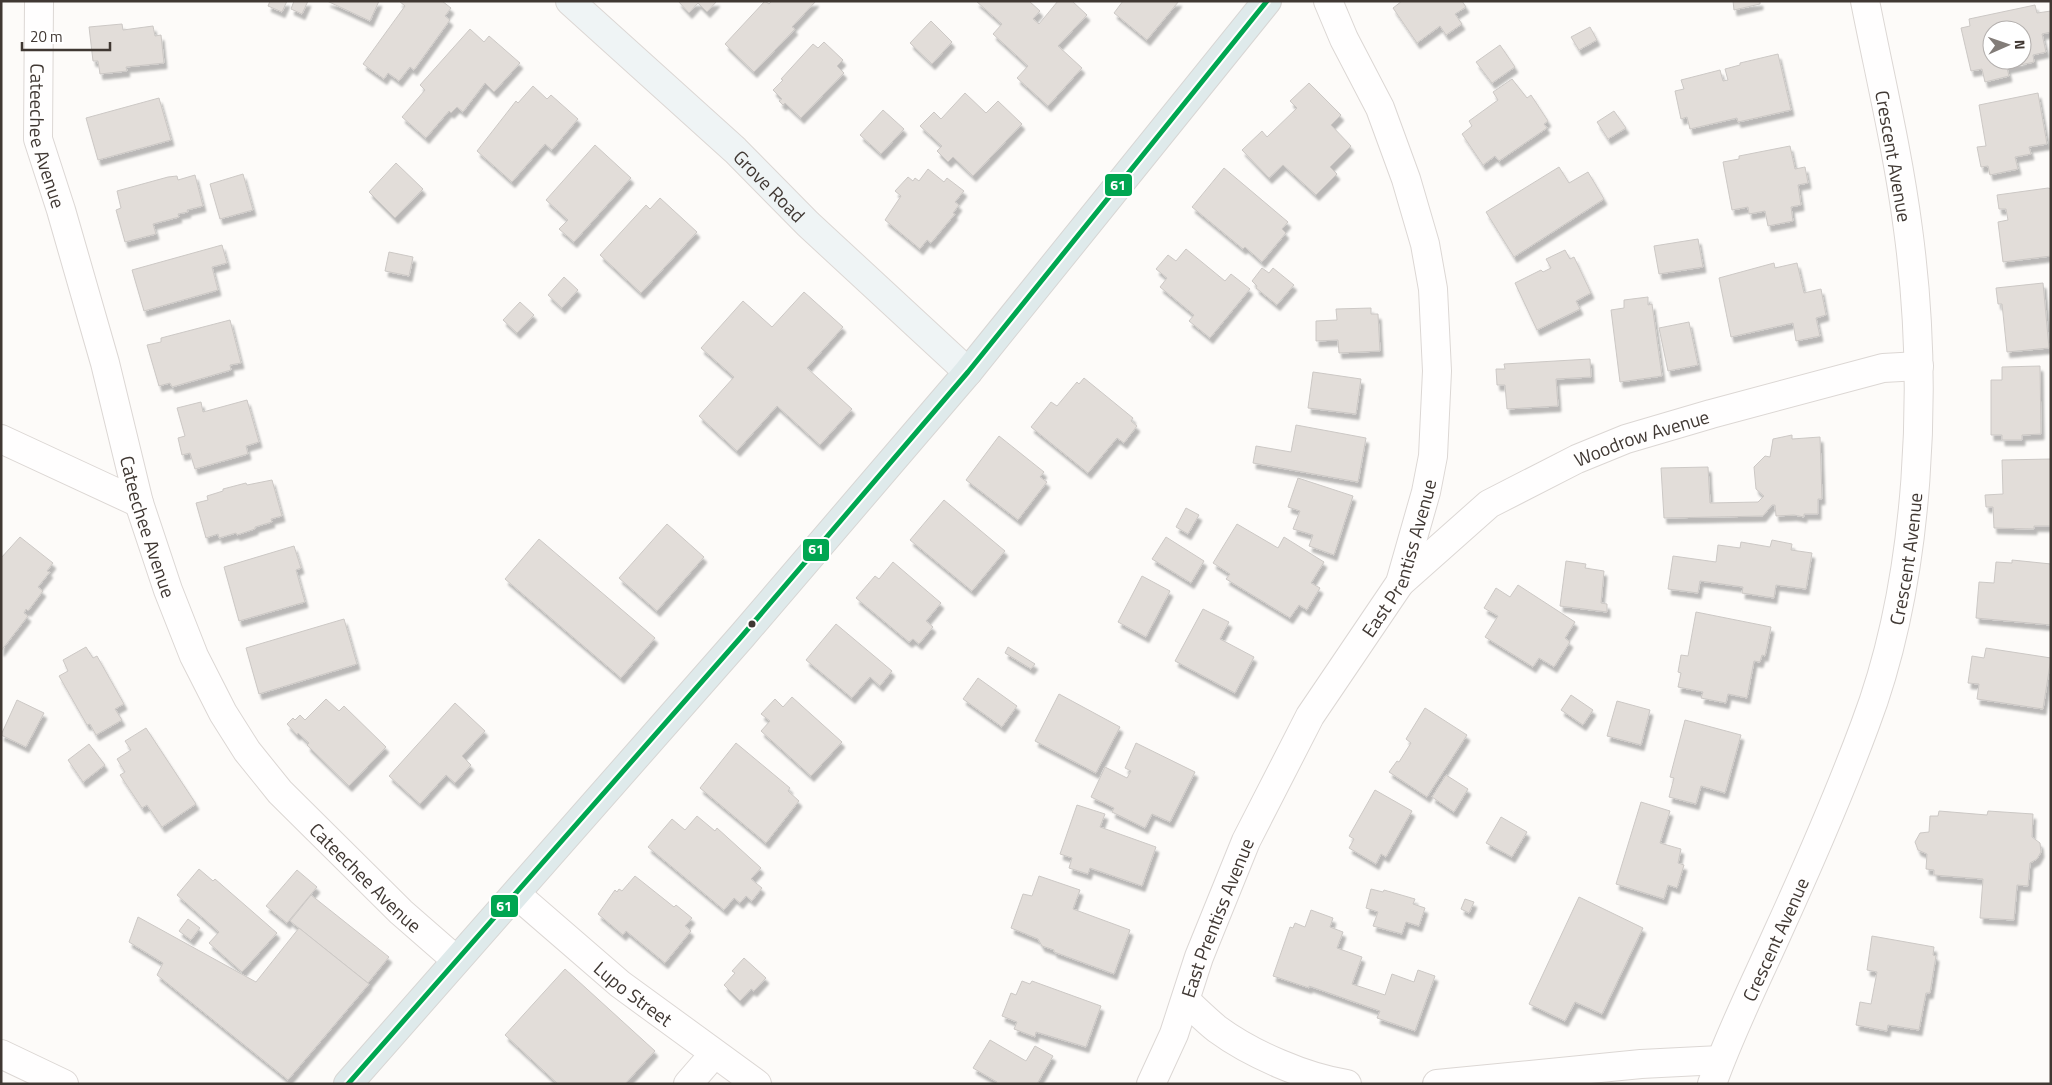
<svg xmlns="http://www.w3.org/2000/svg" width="2052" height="1085" viewBox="0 0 2052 1085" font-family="'Titillium Web',sans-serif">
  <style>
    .building { fill: #e2ddd9; stroke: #ccc8c5; fill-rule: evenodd; filter: url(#shadow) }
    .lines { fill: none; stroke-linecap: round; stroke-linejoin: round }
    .minor-casing { stroke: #dcd7d4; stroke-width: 30 }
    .secondary-casing { stroke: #dcd7d4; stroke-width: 30 }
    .primary-casing { stroke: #d8d6d4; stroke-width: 30 }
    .minor { stroke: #fffefe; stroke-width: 28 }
    .secondary { stroke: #eff4f5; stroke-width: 28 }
    .primary { stroke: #dfeaeb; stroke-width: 28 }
    .bus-1-casing { stroke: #fff; stroke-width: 9 }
    .bus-1 { stroke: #00a651; stroke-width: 5 }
    .bus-dot { fill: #403833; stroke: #fff; stroke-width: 2 }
    .labels { text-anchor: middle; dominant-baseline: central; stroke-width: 4; stroke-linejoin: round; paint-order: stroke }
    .street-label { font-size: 19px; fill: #403833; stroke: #fff }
    .line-badge { stroke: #fff; stroke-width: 2 }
    .badge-label { font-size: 14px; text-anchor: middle; font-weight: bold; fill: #fff }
  </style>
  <defs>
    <filter id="shadow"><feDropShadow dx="3" dy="5.5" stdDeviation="1" flood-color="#0004"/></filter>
  </defs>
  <rect width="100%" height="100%" fill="#fdfbf9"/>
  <g class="building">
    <path d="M270,1H287L282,12L268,6Z"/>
    <path d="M294,1H308L302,14L291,9Z"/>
    <path d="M327,1H379L370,21Z"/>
    <path d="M399,1H442L451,8L445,16L450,20L414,70L410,67L399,81L388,73L384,79L363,64L405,6Z"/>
    <path d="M678,1H717L707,12L698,3L689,13Z"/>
    <path d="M765,1L769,4L772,1H816L792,27L795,29L754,72L725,44Z"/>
    <path d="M976,1H1029L1040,11L1033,19L1039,24L1058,1H1072L1087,15L1058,46L1082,68L1048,106L1017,78L1028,66L993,34L1002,24Z"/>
    <path d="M1123,1H1179L1147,40L1114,13Z"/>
    <path d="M1402,1H1462L1466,7L1455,14L1462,24L1446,35L1440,26L1417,43L1393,8Z"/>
    <path d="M1733,1H1760V4L1734,10Z"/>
    <path d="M2035,5L2037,13L2051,11V32L2042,34L2046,52L2033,55L2034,62L2007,68L2009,76L1985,82L1982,69L1971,71L1961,28L1970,26L1969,19ZM1992,30H2022V60H1992Z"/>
    <path d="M931,21L952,42L932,64L910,43Z"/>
    <path d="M122,24L123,30L153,26L155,36L161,35L164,63L126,67L127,71L100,74L98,61H93L89,27Z"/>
    <path d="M1590,27L1597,40L1579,50L1571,37Z"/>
    <path d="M470,29L484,42L489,36L520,63L494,92L485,83L463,112L457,107L451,113L449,111L426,138L402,117L425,90L420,85Z"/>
    <path d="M824,42L843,60L837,66L844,73L801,118L785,103L783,105L779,101L782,99L773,90L783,80L781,79L813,44L818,48Z"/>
    <path d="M1500,45L1515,67L1492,83L1476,62Z"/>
    <path d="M1778,54L1791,110L1738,122L1737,118L1690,129L1687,117L1681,119L1675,91L1684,89L1681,80L1720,70L1723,81L1728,80L1725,69L1740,65V63Z"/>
    <path d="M1512,79L1527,98L1531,95L1548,121L1544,124L1547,128L1499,161L1495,156L1483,165L1462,134L1472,126L1469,121L1498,100L1493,92Z"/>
    <path d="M1309,83L1341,115L1331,125L1351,146L1330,167L1337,174L1316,195L1283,165L1269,178L1242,150L1262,131L1267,137L1297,108L1290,101Z"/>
    <path d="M533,86L547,99L551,95L578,119L552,150L545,144L512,182L477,151L516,101L518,103Z"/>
    <path d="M965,93L986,113L998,101L1022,124L973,176L953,157L948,162L937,151L942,146L920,126L934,112L941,119Z"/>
    <path d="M2038,93L2047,144L2029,147L2031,154L2015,157L2018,169L1990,175L1988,166L1981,167L1977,147L1986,146L1979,105Z"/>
    <path d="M159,98L171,140L98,160L86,118Z"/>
    <path d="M883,110L904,129L881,154L860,135Z"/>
    <path d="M1614,111L1626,128L1608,139L1597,122Z"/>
    <path d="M595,145L631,178L574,242L559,229L568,220L546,200Z"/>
    <path d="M1790,146L1795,169L1805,167L1808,183L1798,185L1801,205L1791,207L1793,221L1768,226L1765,211L1749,214L1748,207L1732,210L1723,162L1739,159V156Z"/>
    <path d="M396,163L423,189L395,218L369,192Z"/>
    <path d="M1559,167L1569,183L1588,172L1604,199L1514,257L1486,212Z"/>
    <path d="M1224,168L1288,222L1282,229L1286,233L1262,262L1245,247L1243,249L1192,207Z"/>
    <path d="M928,169L944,182L947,178L964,191L955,202L959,205L953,213L955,214L931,243L927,240L920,249L885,220L901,196L895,191L908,177L913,181L915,178L919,181Z"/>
    <path d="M243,174L253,210L220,219L210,184Z"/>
    <path d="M195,175L203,206L187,210L188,212L178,214L179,217L153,224L156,234L125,242L116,210L121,208L117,191L168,177L177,176L178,180Z"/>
    <path d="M2048,188L2051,189V256L2003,262L1998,222L2008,220L2006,209H1999L1997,195Z"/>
    <path d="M660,198L697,232L641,293L600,255L646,205L650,209Z"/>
    <path d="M1698,239L1703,267L1659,274L1654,246Z"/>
    <path d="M222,245L227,263L212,267L218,290L144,311L132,270Z"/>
    <path d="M1186,249L1225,281L1231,274L1250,289L1210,338L1189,321L1194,315L1160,287L1167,278L1156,269L1168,255L1176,261Z"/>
    <path d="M1565,250L1570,259L1574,257L1591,293L1576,301L1580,309L1537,330L1515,283L1541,270L1543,272L1551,268L1546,259Z"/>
    <path d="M389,252L413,257L409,276L385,271Z"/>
    <path d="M1774,263L1775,268L1797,263L1804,293L1821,289L1826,315L1816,318L1820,336L1796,341L1793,323L1731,337L1719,278Z"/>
    <path d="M1262,268L1269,273L1273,268L1294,285L1277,305L1256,288L1257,286L1252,281Z"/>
    <path d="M564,277L578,290L562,308L548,295Z"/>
    <path d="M2043,283L2049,348L2007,352L2002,304H1998L1996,288Z"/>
    <path d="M804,292L843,327L807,368L852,409L820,445L777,406L737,451L699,416L734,377L701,348L743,301L772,327Z"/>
    <path d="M1648,297V305L1652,304L1662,376L1620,382L1611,310L1624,308V300Z"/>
    <path d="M520,302L534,315L517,333L503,320Z"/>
    <path d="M1371,308V314H1378L1380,351L1339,353L1338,340L1316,341V321L1337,320L1336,309Z"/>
    <path d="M230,320L241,363L230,365L231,370L172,387L170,383L159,386L147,345L161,342V338Z"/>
    <path d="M1689,322L1698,365L1668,371L1659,328Z"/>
    <path d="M1590,359L1591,377L1556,379L1558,406L1507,409L1505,385H1497L1496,369H1505L1504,364Z"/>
    <path d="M2040,366L2041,434L2022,435V440H2002V435H1991V380H2002V367Z"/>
    <path d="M1313,372L1361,379L1356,414L1308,408Z"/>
    <path d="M1084,378L1133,418L1131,421L1137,426L1124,443L1117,438L1088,473L1031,427L1051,402L1057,406L1077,382L1079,384Z"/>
    <path d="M247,400L259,442L246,446L248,454L195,469L190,453L182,455L178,438L185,436L177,408L201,402L203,412Z"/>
    <path d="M1296,425L1366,438L1358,482L1253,463L1256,446L1291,452Z"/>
    <path d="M1792,435V439L1820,437L1822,499H1818V514H1804V517L1794,515L1776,516L1775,505H1772L1763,516L1664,518L1661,468L1708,467L1710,503L1758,502L1764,496L1756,489L1754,467L1765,456L1770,457L1773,439Z"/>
    <path d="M999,436L1044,472L1040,477L1047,482L1018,520L966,480Z"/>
    <path d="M2051,459V529L2050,526H2034V529L1994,528L1993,507H1986L1985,495L2003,494L2002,460Z"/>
    <path d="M1298,478L1353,496L1334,555L1309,546L1313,535L1293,529L1300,511L1288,507Z"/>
    <path d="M272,480L282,516L271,519L272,522L255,527V529L237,535L236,533L219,538L218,534L206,538L196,503L208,500L207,496L223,491V489L246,483L247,485Z"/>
    <path d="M944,500L1005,551L972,591L910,540Z"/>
    <path d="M1186,508L1199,515L1188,534L1176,527Z"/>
    <path d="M667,524L704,557L657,611L619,578Z"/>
    <path d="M1237,524L1278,548L1284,537L1324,562L1311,583L1320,588L1307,610L1299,605L1290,618L1226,579L1230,574L1213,563Z"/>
    <path d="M20,537L53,563L47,571L50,572L38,587L43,591L28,611L26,609L24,613L28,616L1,651V558Z"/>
    <path d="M1166,537L1204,561L1191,583L1152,559Z"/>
    <path d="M539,539L655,638L621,678L505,579Z"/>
    <path d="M1772,540L1792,544L1791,550L1812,553L1806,589L1776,585L1774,598L1742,593L1743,587L1700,581L1698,593L1668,589L1673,556L1716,562L1718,545L1740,548L1741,542L1770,547Z"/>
    <path d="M294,546L301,568L296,570L305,602L239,621L224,567Z"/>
    <path d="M2012,560L2051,564V625L1976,618L1979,582L1994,583L1996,562L2012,563Z"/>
    <path d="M1566,561L1586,564L1585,568L1604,571L1601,603L1607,604V612L1560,606Z"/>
    <path d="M893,562L941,603L926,621L933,627L919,644L913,639L909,642L856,598L875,576L879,579Z"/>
    <path d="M1142,576L1170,591L1146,637L1118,622Z"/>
    <path d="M1518,585L1575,622L1565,638L1570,642L1554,667L1539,658L1533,667L1485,637L1498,616L1484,608L1496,588L1510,597Z"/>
    <path d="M1203,609L1229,622L1220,639L1254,657L1235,693L1175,661Z"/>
    <path d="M1696,612L1771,627L1765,656L1762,655L1760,662L1754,661L1747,698L1728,694L1726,703L1701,698L1703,692L1678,687L1681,673L1678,672L1681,655L1688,656Z"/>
    <path d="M344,619L357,664L259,694L246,648Z"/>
    <path d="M836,624L892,671L880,686L870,677L852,698L806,660Z"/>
    <path d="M86,647L93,658L97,656L124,704L115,709L122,720L96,735L90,724L87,725L59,676L68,671L63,660Z"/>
    <path d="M1008,647L1035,664L1031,669L1005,653Z"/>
    <path d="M1986,648L2051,658L2043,709L1977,699L1979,684L1968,683L1972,656L1984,658Z"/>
    <path d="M978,678L1017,706L1002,727L963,699Z"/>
    <path d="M1059,694L1120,727L1096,773L1035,741Z"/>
    <path d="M1571,695L1593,710L1583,725L1561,710Z"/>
    <path d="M792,697L842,742L811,776L761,731L770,721L761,714L775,699L783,707Z"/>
    <path d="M326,699L339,711L344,706L386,747L349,786L307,745L309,743L298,733L297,735L287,724L293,718L295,720L300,715L305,720Z"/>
    <path d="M17,700L44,713L26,747L1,735Z"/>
    <path d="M1617,701L1650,710L1641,745L1607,736Z"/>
    <path d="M455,703L485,731L462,756L471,765L455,783L446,775L420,804L389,776Z"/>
    <path d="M1425,708L1467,735L1427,797L1389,772L1397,761L1399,762L1411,743L1406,739Z"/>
    <path d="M1685,720L1741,735L1725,793L1701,786L1696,804L1669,797L1674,778L1670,777Z"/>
    <path d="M146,728L196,804L162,827L147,805L142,808L120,775L125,772L117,759L131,750L125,741Z"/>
    <path d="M736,743L790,788L788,791L799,801L766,843L700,788Z"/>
    <path d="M1136,743L1195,772L1170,822L1152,814L1145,828L1112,812L1114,808L1091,797L1105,767L1127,778L1131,771L1125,768Z"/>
    <path d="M89,744L105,765L83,782L68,760Z"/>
    <path d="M1446,775L1468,789L1454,812L1432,797Z"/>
    <path d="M1375,790L1412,811L1386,857L1381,854L1376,864L1349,848L1354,839L1349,836Z"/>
    <path d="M1641,802L1670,811L1660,843L1681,849L1678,863L1684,865L1677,888L1668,885L1664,899L1616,884Z"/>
    <path d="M1077,805L1105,814L1100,827L1156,847L1142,886L1090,868L1088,874L1069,868L1072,858L1060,854Z"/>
    <path d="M1939,811L1987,815L1988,811L2033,814L2032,837L2040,843L2041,852L2037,859L2030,863L2028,886L2017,885L2014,920L1980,918L1983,879L1934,875V870L1926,869L1927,854L1918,850L1915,842L1920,833L1929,832L1930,816H1938Z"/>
    <path d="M697,816L715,831L717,828L761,868L751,879L762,888L752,901L746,896L740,903L734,898L724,910L648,847L672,819L685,830Z"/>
    <path d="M1501,817L1527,832L1512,857L1486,843Z"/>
    <path d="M199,869L213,881L215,879L277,933L242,972L209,943L219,932L177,895Z"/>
    <path d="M297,870L317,887L287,923L266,906Z"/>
    <path d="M635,876L674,907L676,905L692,918L685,926L691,931L665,963L626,931L623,935L598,914L615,890L617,892L619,889L622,891Z"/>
    <path d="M1039,876L1080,890L1073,909L1130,930L1114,974L1054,952V950L1042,946L1038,939L1011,928L1023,894L1032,896Z"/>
    <path d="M1371,889L1383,892L1384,890L1415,899L1413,904L1425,908L1419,926L1406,922L1402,934L1373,926L1378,912L1366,908Z"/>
    <path d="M311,895L389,957L368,983L290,921Z"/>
    <path d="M1579,897L1643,928L1602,1014L1575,1002L1565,1021L1529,1004Z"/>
    <path d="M1465,899L1474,902L1469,913L1461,909Z"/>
    <path d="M1311,910L1333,918L1330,927L1343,932L1337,948L1362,957L1352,984L1385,995L1392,974L1414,982L1418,970L1435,976L1415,1031L1377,1018L1380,1011L1309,986V988L1273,976L1290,927L1293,928L1295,923L1305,927Z"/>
    <path d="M138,917L256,982L299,928L369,984L288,1080L157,975L163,963L129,942Z"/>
    <path d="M188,919L200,928L191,940L179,931Z"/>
    <path d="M1872,936L1934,947L1933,955L1936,956L1930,993H1926L1919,1030L1888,1025L1887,1031L1856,1025L1860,1002L1871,1004L1877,972L1867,970Z"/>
    <path d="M744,958L766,978L754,991L751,989L740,1001L724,985L735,973L732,971Z"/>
    <path d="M565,969L655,1051L625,1084H558L505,1035Z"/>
    <path d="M1022,981L1030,984L1032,981L1101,1006L1086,1047L1036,1032L1035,1037L1014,1029L1017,1022L1002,1016L1011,993L1016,995Z"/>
    <path d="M990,1040L1026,1061L1035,1046L1053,1056L1037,1084H996L997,1082L973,1068Z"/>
  </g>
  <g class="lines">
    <g class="minor-casing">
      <g id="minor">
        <path id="s1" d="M39,1L38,139L61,210L105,363L139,503L168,590L194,656L223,713L247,751L280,792L401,912L456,960"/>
        <path d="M1,439L139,503"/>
        <path id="s2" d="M1400,583L1489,504L1577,459L1626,439L1711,414L1883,368L1919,366"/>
        <path id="s3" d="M516,894L620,984L757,1084"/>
        <path d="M1186,1001C1196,1010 1206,1020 1217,1029C1251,1054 1306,1078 1347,1084"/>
        <path d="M1,1054L64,1084"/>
        <path d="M688,1084L714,1054"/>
        <path id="s4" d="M1151,1084L1174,1034L1199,957L1246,841L1310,716L1400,583L1426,492L1433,456L1437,371L1433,289L1425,244L1406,179L1380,108L1344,39L1328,1"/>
        <path d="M1437,1084L1641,1064L1720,1060"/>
        <path id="s5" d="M1712,1084C1730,1033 1755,983 1777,934C1808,866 1839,795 1865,725C1921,578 1929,384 1908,229C1898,152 1880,77 1865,1"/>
      </g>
    </g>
    <g class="secondary-casing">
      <g id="secondary">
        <path id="s6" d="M570,1L735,150L808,224L968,372"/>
      </g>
    </g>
    <g class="primary-casing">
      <path id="primary" d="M348,1084L742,636L968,372L1267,1"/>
    </g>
    <use href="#minor" class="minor"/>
    <use href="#secondary" class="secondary"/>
    <use href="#primary" class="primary"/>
    <g class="bus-1-casing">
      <path id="bus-1" d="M348,1084L742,636L968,372L1267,1"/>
    </g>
    <use href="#bus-1" class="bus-1"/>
  </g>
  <circle class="bus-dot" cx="752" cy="624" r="4.5"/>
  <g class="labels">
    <g class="street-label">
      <text stroke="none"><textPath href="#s1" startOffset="136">Cateechee Avenue</textPath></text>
      <text transform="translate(1894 156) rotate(80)">Crescent Avenue</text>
      <text stroke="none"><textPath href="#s6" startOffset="272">Grove Road</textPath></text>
      <text stroke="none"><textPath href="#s2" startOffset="286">Woodrow Avenue</textPath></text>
      <text stroke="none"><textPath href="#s1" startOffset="541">Cateechee Avenue</textPath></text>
      <text stroke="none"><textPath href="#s4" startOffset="585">East Prentiss Avenue</textPath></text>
      <text stroke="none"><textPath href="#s5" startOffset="562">Crescent Avenue</textPath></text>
      <text stroke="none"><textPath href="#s1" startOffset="961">Cateechee Avenue</textPath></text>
      <text stroke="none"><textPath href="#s4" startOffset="179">East Prentiss Avenue</textPath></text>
      <text stroke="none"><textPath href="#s5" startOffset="158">Crescent Avenue</textPath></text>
      <text stroke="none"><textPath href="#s3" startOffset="154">Lupo Street</textPath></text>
    </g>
  </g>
  <g class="line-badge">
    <rect x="1104" y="173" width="29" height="24" rx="5" fill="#00a651"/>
    <rect x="802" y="538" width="28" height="24" rx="5" fill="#00a651"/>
    <rect x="490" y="894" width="29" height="24" rx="5" fill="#00a651"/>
  </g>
  <g class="badge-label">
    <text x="1118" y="190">61</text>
    <text x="816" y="554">61</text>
    <text x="504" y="911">61</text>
  </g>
  <rect width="2052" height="1085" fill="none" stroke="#403833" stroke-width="5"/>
  <g transform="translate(2007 45) rotate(88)"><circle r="24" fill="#ffffff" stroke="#b3afad"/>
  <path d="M0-4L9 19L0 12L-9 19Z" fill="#827c78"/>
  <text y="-8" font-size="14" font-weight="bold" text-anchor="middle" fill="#403833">N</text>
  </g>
  <path d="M22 42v8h88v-8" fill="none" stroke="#403833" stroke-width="2.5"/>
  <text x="30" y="42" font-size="15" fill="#403833" stroke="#ffffff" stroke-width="4" paint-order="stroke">20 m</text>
</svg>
